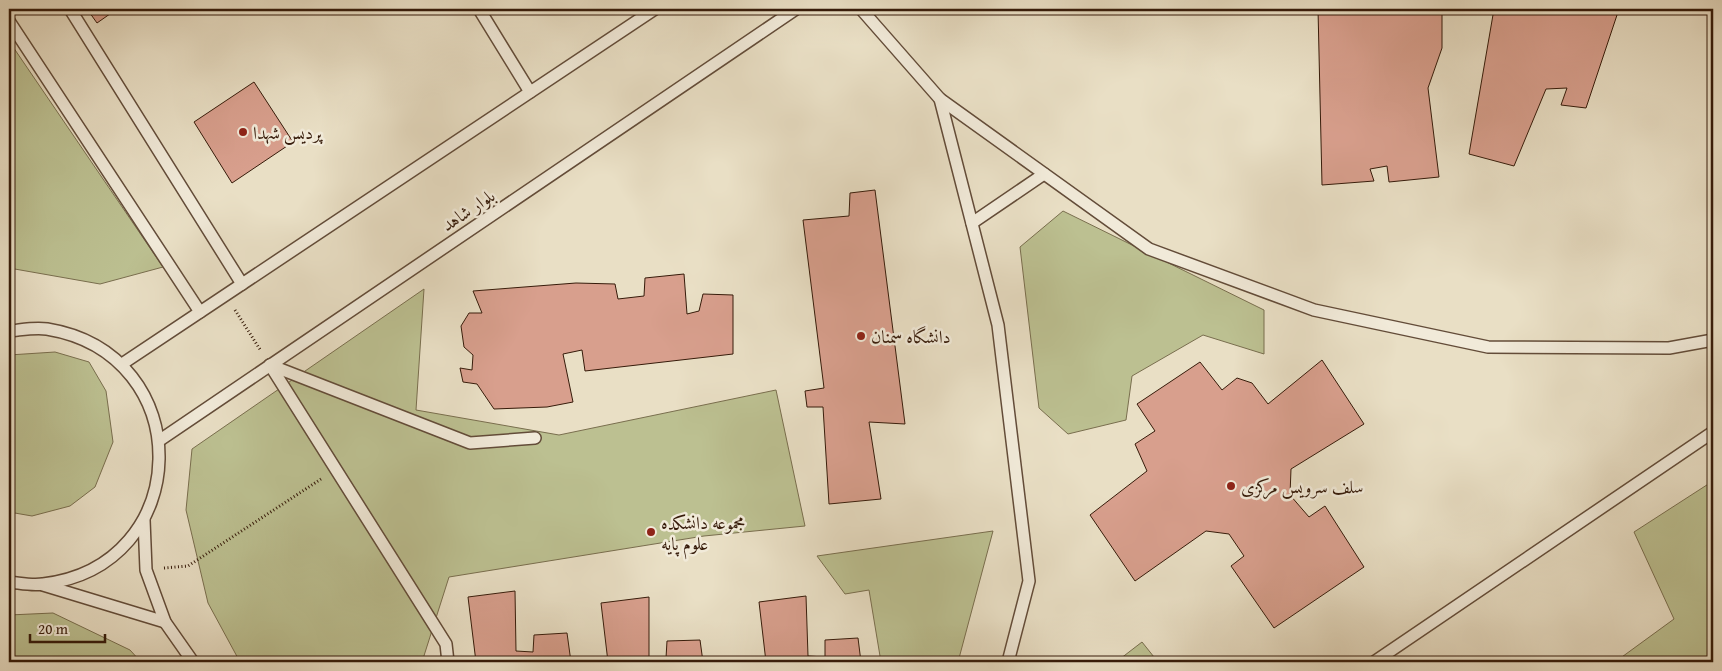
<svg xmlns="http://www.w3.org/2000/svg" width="1722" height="671" viewBox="0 0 1722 671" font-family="'Gentium Book Plus',Amiri,serif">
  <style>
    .green { fill: #bcc091; stroke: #796e4e }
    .building { fill: #d89f8d; stroke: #361b0a }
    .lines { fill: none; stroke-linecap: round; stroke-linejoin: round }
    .service-casing { stroke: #634c39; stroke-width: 14 }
    .path { stroke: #361b0a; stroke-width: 3; stroke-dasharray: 1 2.5; stroke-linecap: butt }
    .service { stroke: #f1ead9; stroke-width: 11 }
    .poi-dot { fill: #8f2418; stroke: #f1ead9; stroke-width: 2 }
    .labels { text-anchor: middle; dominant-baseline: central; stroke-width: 5; stroke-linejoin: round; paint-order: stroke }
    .poi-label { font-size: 18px; fill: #361b0a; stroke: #f1ead9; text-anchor: start }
    .street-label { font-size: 18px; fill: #361b0a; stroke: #f1ead9 }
  </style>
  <rect width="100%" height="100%" fill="#e9dfc5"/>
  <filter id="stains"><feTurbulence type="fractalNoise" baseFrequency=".004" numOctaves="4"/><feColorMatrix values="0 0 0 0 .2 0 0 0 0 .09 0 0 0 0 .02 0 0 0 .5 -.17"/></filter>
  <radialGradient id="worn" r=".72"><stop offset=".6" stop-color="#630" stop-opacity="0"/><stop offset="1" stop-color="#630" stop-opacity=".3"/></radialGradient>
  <g class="green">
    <path d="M9,41L163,267L100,284L9,268Z"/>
    <path d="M1063,211L1264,310V354L1203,335L1132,376L1126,420L1068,434L1039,408L1020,247Z"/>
    <path d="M424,289L416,410L559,435L776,390L805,526L704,536L449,577L422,662H240L208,603L186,510L192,449Z"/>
    <path d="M55,352L89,362L106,391L113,442L95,487L70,506L32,516L9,512V355Z"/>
    <path d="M1713,481V662H1615L1674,619L1634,532Z"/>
    <path d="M993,531L958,662H881L869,590L845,594L817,556Z"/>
    <path d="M53,613L130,650L141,662H9V615Z"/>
    <path d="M1142,642L1158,662H1116Z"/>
  </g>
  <g class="building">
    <path d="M87,9H117L97,23Z"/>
    <path d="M1318,9H1442V48L1428,88L1439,177L1389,182L1387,166L1370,169L1374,181L1322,185Z"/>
    <path d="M1494,9H1619L1586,108L1561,105L1567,88L1546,89L1514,166L1469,154Z"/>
    <path d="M254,82L293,142L232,183L194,122Z"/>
    <path d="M875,190L905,424L869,422L881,499L829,504L823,407H807L805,391L824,388L803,220L849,216L850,193Z"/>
    <path d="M684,274L687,314L699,311L703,294L733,295V354L585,371L582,350L563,354L573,402L547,407L494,409L477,384L463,382L460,368L472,370L473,355L464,347L461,326L469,313H482L473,291L576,283L615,284L618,299L644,296L645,278Z"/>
    <path d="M1322,360L1364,424L1291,469L1290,495L1309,517L1325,506L1364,567L1274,628L1231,566L1244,556L1229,534L1206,531L1135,581L1090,515L1147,471L1135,444L1155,431L1137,404L1200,362L1222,390L1237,378L1252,383L1268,404Z"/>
    <path d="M515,591L516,651L533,652L534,635L567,633L571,662H492V660L476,662L468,597Z"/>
    <path d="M806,596L808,656L825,657V640L858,638L861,662H766L759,602Z"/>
    <path d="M649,597V657L666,658L667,641L700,640L703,662H608L601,603Z"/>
  </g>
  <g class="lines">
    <g class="service-casing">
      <g id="service">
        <path d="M70,9L242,284"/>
        <path d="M479,9L530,92"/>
        <path d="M861,9L940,99L998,325L1029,581L1008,662"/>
        <path d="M9,21L200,312"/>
        <path d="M940,99L1149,249L1314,310L1488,347L1669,348L1713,340"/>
        <path d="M972,223L1044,174"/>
        <path d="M9,331C21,330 35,327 47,329C199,354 195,566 43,584C32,586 20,583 9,582"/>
        <path d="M122,364L655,9"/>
        <path d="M270,365L446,644L448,662"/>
        <path d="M270,365L470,443L535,438"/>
        <path d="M160,440L796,9"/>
        <path d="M144,520L146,570L165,622L193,662"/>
        <path d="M43,585L165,622"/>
        <path d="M1374,662L1713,432"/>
      </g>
    </g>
    <g class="path">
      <path d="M235,310L261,351"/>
      <path d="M164,568L188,566L321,479"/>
    </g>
    <use href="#service" class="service"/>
  </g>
  <g class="poi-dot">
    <circle cx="243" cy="132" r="5"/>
    <circle cx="861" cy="336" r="5"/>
    <circle cx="1231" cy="486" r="5"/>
    <circle cx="651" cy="532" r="5"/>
  </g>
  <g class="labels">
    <g class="poi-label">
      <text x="253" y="132">پردیس شهدا</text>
      <text x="871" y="336">دانشگاه سمنان</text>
      <text x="1241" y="486">سلف سرویس مرکزی</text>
      <text x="661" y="522">مجموعه دانشکده<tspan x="661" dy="21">علوم پایه</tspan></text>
    </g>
    <g class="street-label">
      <text transform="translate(468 210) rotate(-34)">بلوار شاهد</text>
    </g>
  </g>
  <rect width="1722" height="671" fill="none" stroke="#e9dfc5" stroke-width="30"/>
  <rect x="10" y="10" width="1702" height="651" fill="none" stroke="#361b0a" stroke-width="2.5"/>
  <rect x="15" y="15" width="1692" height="641" fill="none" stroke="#361b0a"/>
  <path d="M30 634v8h75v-8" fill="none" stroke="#361b0a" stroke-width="2.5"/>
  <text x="38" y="634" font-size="15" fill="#361b0a" stroke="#f1ead9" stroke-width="4" paint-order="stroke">20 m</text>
  <rect width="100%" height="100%" filter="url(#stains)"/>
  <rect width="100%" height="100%" fill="url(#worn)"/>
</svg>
